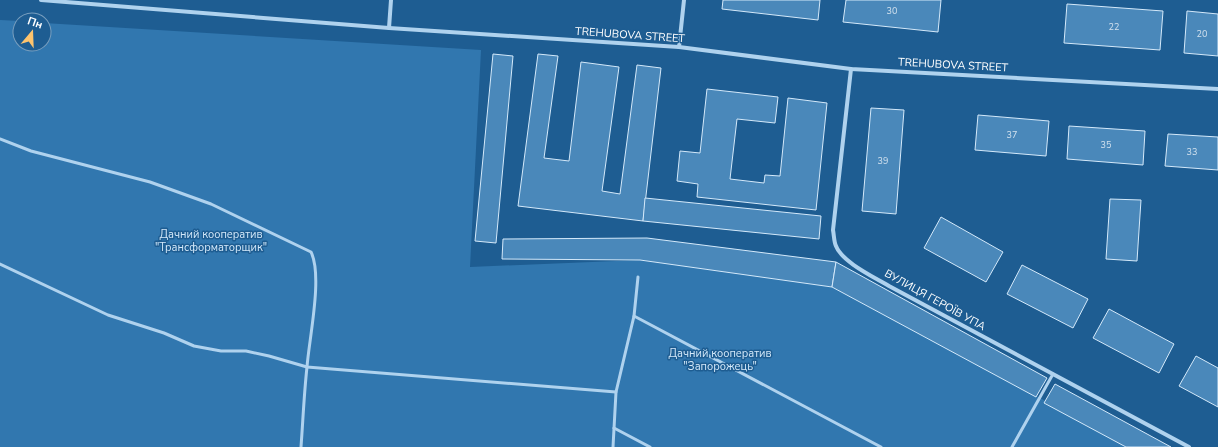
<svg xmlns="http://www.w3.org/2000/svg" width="1218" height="447" viewBox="0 0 1218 447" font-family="'Nunito Sans',sans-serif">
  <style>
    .green { fill: #3177af }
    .building { fill: #4a88ba; stroke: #d4e9fa }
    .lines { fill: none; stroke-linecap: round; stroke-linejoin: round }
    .lane { stroke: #afd2ee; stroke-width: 3 }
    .street { stroke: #afd2ee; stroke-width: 4 }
    .labels { text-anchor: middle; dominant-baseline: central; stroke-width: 3; stroke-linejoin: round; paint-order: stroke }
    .number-label { font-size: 9px; fill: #d2e1ee }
    .street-label { font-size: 11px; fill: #fff; stroke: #1e5d92 }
    .park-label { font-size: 11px; fill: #d4e9fa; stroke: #1e5d92 }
  </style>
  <rect width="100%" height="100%" fill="#1e5d92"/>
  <path class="green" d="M0,20L20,21V44H44V23L481,50L470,267L640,260L832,287L1132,447H0Z"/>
  <g class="building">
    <path d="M723,0H820L818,20L722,9Z"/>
    <path d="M846,0H941L938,32L843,22Z"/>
    <path d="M1067,4L1163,11L1160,50L1064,43Z"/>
    <path d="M1187,11L1218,14V56L1184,53Z"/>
    <path d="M493,54L513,56L496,243L475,241Z"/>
    <path d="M538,54L558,56L544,158L569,161L581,62L619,67L602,191L620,194L637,65L661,68L643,221L518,206Z"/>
    <path d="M707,89L778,97L775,123L737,119L730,179L764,183L765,175L780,176L788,98L827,103L816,210L697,197L698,184L677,181L680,151L700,153Z"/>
    <path d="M871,108L904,110L896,214L862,211Z"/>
    <path d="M978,115L1049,121L1046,156L975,150Z"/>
    <path d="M1069,126L1145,131L1143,165L1067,159Z"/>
    <path d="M1168,134L1218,137V170L1165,166Z"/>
    <path d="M645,198L821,216L819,239L643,221Z"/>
    <path d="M1110,199L1141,200L1137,261L1106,259Z"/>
    <path d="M941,217L1003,252L986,282L924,248Z"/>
    <path d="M647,238L836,262L832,287L640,260L502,259L503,239Z"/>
    <path d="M836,262L1047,378L1036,397L832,287Z"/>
    <path d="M1022,265L1088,299L1073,328L1007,294Z"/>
    <path d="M1109,309L1174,344L1159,373L1093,338Z"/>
    <path d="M1196,356L1218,368V407L1179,386Z"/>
    <path d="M1055,384L1171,447H1126L1044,403Z"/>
  </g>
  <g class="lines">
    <g class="lane">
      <path d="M0,139L31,151L150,182L211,204L311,252C323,276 309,339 307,367C304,394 303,420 301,447"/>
      <path d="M0,264L108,315L164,333L194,346L221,351H246L269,356L307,367L616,392"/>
      <path d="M634,316L881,447"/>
      <path d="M614,428L650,447"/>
      <path d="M613,447L616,392L634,316L638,277"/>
      <path d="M1012,447L1053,374"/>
    </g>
    <g class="street">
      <path d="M41,0L389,28L679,47L851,69L1218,89"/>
      <path d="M389,28L391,0"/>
      <path d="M679,47L684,0"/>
      <path d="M851,69L833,230C834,235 834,242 836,246C842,262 874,277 889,286L1189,447"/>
    </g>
  </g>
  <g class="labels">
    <g class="number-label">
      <text x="892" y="11">30</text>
      <text x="1114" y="27">22</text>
      <text x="1202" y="34">20</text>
      <text x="1012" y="135">37</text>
      <text x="1106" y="145">35</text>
      <text x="1192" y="152">33</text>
      <text x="883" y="161">39</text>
    </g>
    <g class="street-label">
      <text transform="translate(630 35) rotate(4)">TREHUBOVA STREET</text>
      <text transform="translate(953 65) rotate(3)">TREHUBOVA STREET</text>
      <text transform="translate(935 300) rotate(29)">ВУЛИЦЯ ГЕРОЇВ УПА</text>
    </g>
    <g class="park-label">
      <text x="211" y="234">Дачний кооператив<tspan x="211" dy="13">"Трансформаторщик"</tspan></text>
      <text x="720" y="353">Дачний кооператив<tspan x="720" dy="13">"Запорожець"</tspan></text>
    </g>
  </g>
  <g transform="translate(32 32) rotate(19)"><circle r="19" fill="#1e5d92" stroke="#789ebe"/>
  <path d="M0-3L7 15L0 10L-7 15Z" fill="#fdc46e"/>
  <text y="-6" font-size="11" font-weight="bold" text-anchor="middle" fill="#ffffff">Пн</text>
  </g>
</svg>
